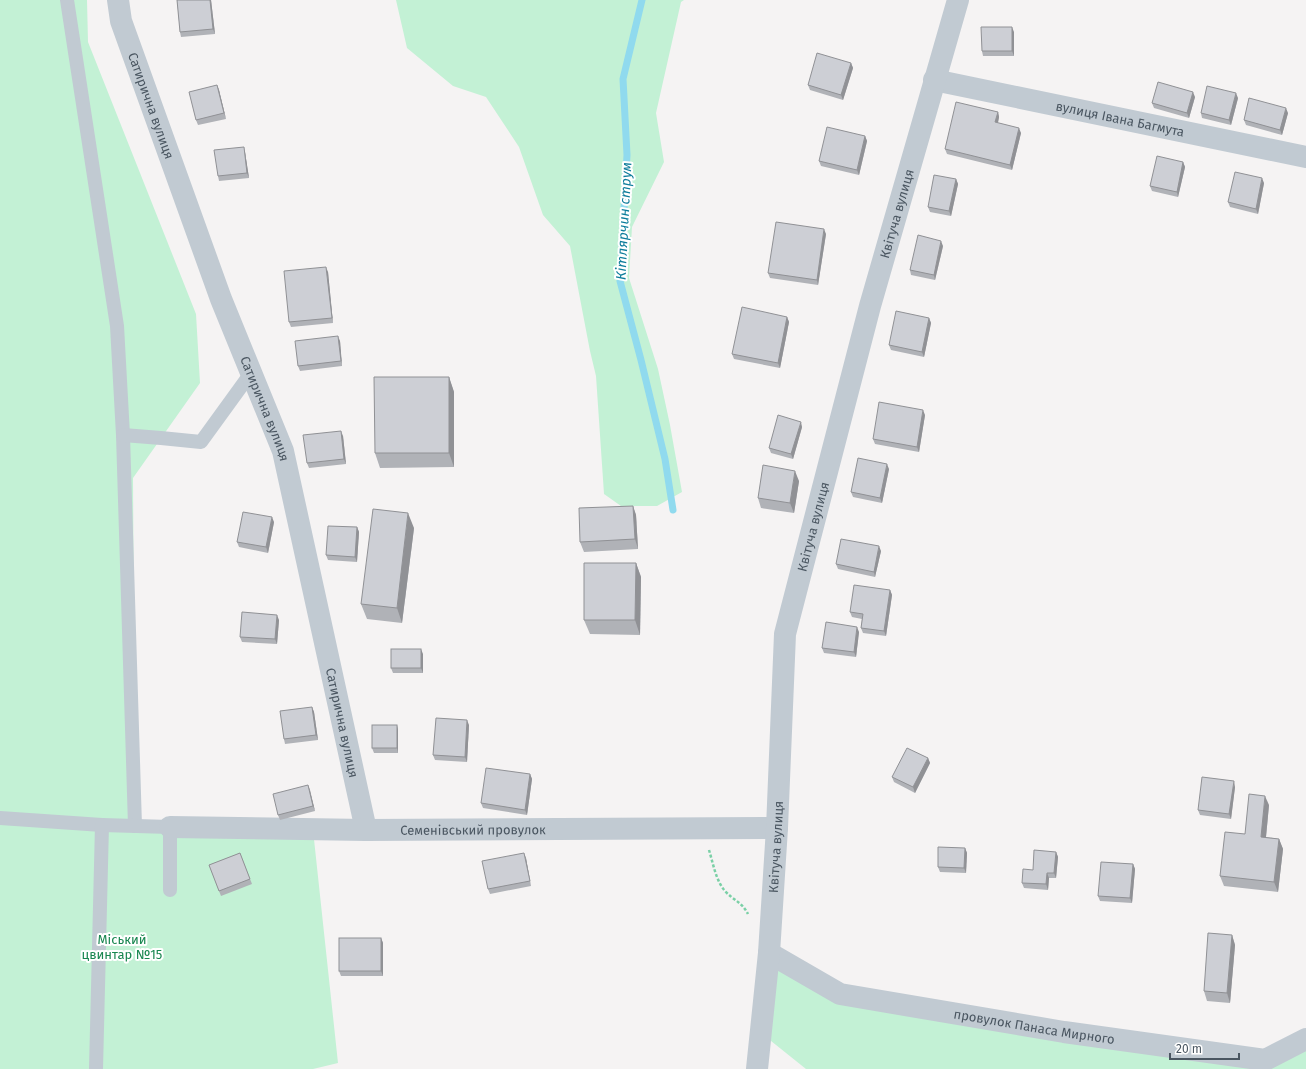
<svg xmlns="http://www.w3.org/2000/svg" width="1306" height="1069" viewBox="0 0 1306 1069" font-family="'Fira Sans',sans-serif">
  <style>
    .green { fill: #c3f1d5 }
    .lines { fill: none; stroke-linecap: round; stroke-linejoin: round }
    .stream { stroke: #90daee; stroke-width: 7 }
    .path { stroke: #7ad0a6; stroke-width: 2.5; stroke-dasharray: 3 2; stroke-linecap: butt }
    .service { stroke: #c1cad2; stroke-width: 14 }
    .minor { stroke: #c1cad2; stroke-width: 22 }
    .wall { fill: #b0b2b7 }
    .shaded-wall { fill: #909195 }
    .building { fill: #cdcfd5; stroke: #909195 }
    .labels { text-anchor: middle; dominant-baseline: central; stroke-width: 4; stroke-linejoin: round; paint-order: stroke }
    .street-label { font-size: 13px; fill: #4a5661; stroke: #fff }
    .park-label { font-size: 13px; fill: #17864f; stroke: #fff }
    .water-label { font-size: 14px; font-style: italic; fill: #0c7c9b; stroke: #fff }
  </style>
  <rect width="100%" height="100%" fill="#f5f3f3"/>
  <g class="green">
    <path d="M0,0H87L88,42L196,314L200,383L133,478L135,826L313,830L338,1063L313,1069H0Z"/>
    <path d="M396,0H684L681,2L656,113L664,162L632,227L629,278L658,369L670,425L682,492L657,506H621L604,494L596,376L590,351L570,246L543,215L519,147L486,97L453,86L407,48Z"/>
    <path d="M769,953L840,994L1265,1060L1306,1039V1069H806L761,1033Z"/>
  </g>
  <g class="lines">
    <path class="stream" d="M642,0L623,79L627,155L620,281L641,360L665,459L673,510"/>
    <path class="path" d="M709,850C713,863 716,881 725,891C733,900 742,902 748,914"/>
    <g class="service">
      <path d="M67,0L117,326L123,435L135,826"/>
      <path d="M123,435L161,438L201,442L251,373"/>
      <path d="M0,818L102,825"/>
      <path d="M96,1069L102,825L170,827V890"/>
    </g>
    <g class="minor">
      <path id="s1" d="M118,0L121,21L221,299L283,451L366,830"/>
      <path id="s2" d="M934,80L1306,157"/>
      <path id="s3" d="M170,827L366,830L777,828"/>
      <path id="s4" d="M769,953L840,994L1064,1032L1265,1060L1306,1039"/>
      <path id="s5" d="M757,1069L769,953L777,828L785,634L870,306L958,0"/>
    </g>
  </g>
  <g class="wall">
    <path d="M177,0H211L215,34L181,37L180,32Z"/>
    <path d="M1014,32V56H983L982,51Z"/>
    <path d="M851,63L853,68L843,100L810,90L808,85Z"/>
    <path d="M217,85L219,90L226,119L198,125L196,120Z"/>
    <path d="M1195,97L1189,118L1154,108L1152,103Z"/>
    <path d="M1238,98L1231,125L1202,118L1201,113Z"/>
    <path d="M998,112L999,117L998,123L1021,133L1012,170L947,154L945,149Z"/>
    <path d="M1288,113L1282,135L1246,125L1244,120Z"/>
    <path d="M865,136L867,141L859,175L821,166L819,161Z"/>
    <path d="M245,152L249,178L219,181L218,176Z"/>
    <path d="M1183,162L1185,167L1178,197L1152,191L1150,186Z"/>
    <path d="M956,179L958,184L951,216L930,212L928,207Z"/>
    <path d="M1264,183L1258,214L1230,207L1228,202Z"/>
    <path d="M826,234L818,285L770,278L768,273Z"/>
    <path d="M943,246L935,280L911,275L910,270Z"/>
    <path d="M328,272L333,323L291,327L289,322Z"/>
    <path d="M787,317L789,322L780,368L734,359L732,354Z"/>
    <path d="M929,318L931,323L924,357L891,350L889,345Z"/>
    <path d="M340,341L342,366L300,371L298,366Z"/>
    <path d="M449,377L454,392V467L380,468L375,453Z"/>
    <path d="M925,415L919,452L875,444L873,439Z"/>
    <path d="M802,427L793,459L771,453L769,448Z"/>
    <path d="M343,436L346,464L309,468L307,463Z"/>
    <path d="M889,469L882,503L853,497L851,492Z"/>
    <path d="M799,481L794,513L761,508L758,498Z"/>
    <path d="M633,506L636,515L638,549L584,552L580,542Z"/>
    <path d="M274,522L268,553L239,547L237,542Z"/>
    <path d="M357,527L359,532L357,562L328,560L326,555Z"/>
    <path d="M414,528L402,623L367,619L361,604Z"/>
    <path d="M881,551L875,577L838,569L836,564Z"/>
    <path d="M636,563L641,577L640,635L590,634L584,620Z"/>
    <path d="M890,590L892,595L886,636L863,633L861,628L862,619L852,617L850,612Z"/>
    <path d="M279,620L277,644L242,642L240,637Z"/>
    <path d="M859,632L856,657L824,653L822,648Z"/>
    <path d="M423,654V673H393L391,668Z"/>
    <path d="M312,707L314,712L318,740L285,744L284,739Z"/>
    <path d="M397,725L398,730V753H374L372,748Z"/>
    <path d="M469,725L467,762L435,760L433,755Z"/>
    <path d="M928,758L930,763L915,793L894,782L892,777Z"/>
    <path d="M530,774L532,779L527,815L483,808L481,803Z"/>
    <path d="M308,785L315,811L280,820L278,815Z"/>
    <path d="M1235,787L1231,819L1200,815L1198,810Z"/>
    <path d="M1269,805L1266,837L1279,839L1283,849L1278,892L1224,886L1220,876L1245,834Z"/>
    <path d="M965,848L967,853L966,873L940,872L938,867Z"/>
    <path d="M1056,852L1058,857L1056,878H1049L1048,890L1024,888L1022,883L1033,870Z"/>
    <path d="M240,853L252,884L221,896L209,865Z"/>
    <path d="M526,858L531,886L490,894L488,889Z"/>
    <path d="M1133,864L1135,869L1132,903L1100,901L1098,896Z"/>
    <path d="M1232,935L1235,945L1230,1003L1207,1001L1204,991Z"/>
    <path d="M381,938L383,943V976H341L339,971Z"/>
  </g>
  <g class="shaded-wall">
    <path d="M210,0H211L215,34L213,29Z"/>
    <path d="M1012,27L1014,32V56L1012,51Z"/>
    <path d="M851,63L853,68L843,100L841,95Z"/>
    <path d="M217,85L219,90L226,119L224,113Z"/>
    <path d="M1193,92L1195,97L1189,118L1187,113Z"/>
    <path d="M1236,93L1238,98L1231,125L1229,120Z"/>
    <path d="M1286,108L1288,113L1282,135L1280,130Z"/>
    <path d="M998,112L999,117L997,127L995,122Z"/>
    <path d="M1019,128L1021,133L1012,170L1010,165Z"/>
    <path d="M865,136L867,141L859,175L857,170Z"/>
    <path d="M244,147L245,152L249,178L247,173Z"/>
    <path d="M1183,162L1185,167L1178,197L1177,192Z"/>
    <path d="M1262,178L1264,183L1258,214L1256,209Z"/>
    <path d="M956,179L958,184L951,216L949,211Z"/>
    <path d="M824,229L826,234L818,285L817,280Z"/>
    <path d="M941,241L943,246L935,280L934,275Z"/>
    <path d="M326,267L328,272L333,323L332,318Z"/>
    <path d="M787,317L789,322L780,368L778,363Z"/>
    <path d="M929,318L931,323L924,357L922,352Z"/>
    <path d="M338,336L340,341L342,366L341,361Z"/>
    <path d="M449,377L454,392V467L449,453Z"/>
    <path d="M923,410L925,415L919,452L917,447Z"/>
    <path d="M801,422L802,427L793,459L791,454Z"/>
    <path d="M341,431L343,436L346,464L344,459Z"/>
    <path d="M887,464L889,469L882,503L880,498Z"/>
    <path d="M795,471L799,481L794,513L790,503Z"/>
    <path d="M633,506L636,515L638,549L635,539Z"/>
    <path d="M408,513L414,528L402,623L397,608Z"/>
    <path d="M272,517L274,522L268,553L266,547Z"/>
    <path d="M357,527L359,532L357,562L355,557Z"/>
    <path d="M879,546L881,551L875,577L874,572Z"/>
    <path d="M636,563L641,577L640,635L635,620Z"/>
    <path d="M890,590L892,595L886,636L884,631Z"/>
    <path d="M277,615L279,620L277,644L275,639Z"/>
    <path d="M857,627L859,632L856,657L854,652Z"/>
    <path d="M421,649L423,654V673L421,668Z"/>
    <path d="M312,707L314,712L318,740L316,735Z"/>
    <path d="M467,720L469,725L467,762L465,757Z"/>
    <path d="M397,725L398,730V753L397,748Z"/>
    <path d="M928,758L930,763L915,793L913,787Z"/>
    <path d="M530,774L532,779L527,815L525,810Z"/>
    <path d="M1234,781L1235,787L1231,819L1229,814Z"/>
    <path d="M308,785L310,790L315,811L313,806Z"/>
    <path d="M1265,796L1269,805L1265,847L1261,837Z"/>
    <path d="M1279,839L1283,849L1278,892L1274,882Z"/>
    <path d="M965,848L967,853L966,873L964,868Z"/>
    <path d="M1056,852L1058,857L1056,878L1054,873Z"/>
    <path d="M524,853L526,858L531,886L530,881Z"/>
    <path d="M1133,864L1135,869L1132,903L1130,898Z"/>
    <path d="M1047,873L1049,878L1048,890L1046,884Z"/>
    <path d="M1232,935L1235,945L1230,1003L1227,993Z"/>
    <path d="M381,938L383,943V976L381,971Z"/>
  </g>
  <g class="building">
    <path d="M177,0H210L213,29L180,32Z"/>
    <path d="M981,27H1012V51H982Z"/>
    <path d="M817,53L851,63L841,95L808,85Z"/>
    <path d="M1158,82L1193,92L1187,113L1152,103Z"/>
    <path d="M217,85L224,113L196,120L189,92Z"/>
    <path d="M1207,86L1236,93L1229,120L1201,113Z"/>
    <path d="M1249,98L1286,108L1280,130L1244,120Z"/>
    <path d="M956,102L998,112L995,122L1019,128L1010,165L945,149Z"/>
    <path d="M827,127L865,136L857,170L819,161Z"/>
    <path d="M244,147L247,173L218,176L214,150Z"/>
    <path d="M1157,156L1183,162L1177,192L1150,186Z"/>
    <path d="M1235,172L1262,178L1256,209L1228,202Z"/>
    <path d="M934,175L956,179L949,211L928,207Z"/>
    <path d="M776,222L824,229L817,280L768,273Z"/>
    <path d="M918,235L941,241L934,275L910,270Z"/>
    <path d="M326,267L332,318L289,322L284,271Z"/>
    <path d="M742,307L787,317L778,363L732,354Z"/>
    <path d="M896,311L929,318L922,352L889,345Z"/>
    <path d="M338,336L341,361L298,366L295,341Z"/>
    <path d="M374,377H449V453H375Z"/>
    <path d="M879,402L923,410L917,447L873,439Z"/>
    <path d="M778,415L801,422L791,454L769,448Z"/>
    <path d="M341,431L344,459L307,463L303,435Z"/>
    <path d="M858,458L887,464L880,498L851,492Z"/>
    <path d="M763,465L795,471L790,503L758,498Z"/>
    <path d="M633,506L635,539L580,542L579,508Z"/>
    <path d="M373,509L408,513L397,608L361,604Z"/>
    <path d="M243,512L272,517L266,547L237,542Z"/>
    <path d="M328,526L357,527L355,557L326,555Z"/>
    <path d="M841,539L879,546L874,572L836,564Z"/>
    <path d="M584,563H636L635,620H584Z"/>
    <path d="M854,585L890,590L884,631L861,628L863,614L850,612Z"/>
    <path d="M242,612L277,615L275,639L240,637Z"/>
    <path d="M826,622L857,627L854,652L822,648Z"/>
    <rect x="391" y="649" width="30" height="19"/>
    <path d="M312,707L316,735L284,739L280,711Z"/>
    <path d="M436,718L467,720L465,757L433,755Z"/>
    <rect x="372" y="725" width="25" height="23"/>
    <path d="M907,748L928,758L913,787L892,777Z"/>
    <path d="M486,768L530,774L525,810L481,803Z"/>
    <path d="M1202,777L1234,781L1229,814L1198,810Z"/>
    <path d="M308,785L313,806L278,815L273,794Z"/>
    <path d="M1249,794L1265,796L1261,837L1279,839L1274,882L1220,876L1225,832L1245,834Z"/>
    <path d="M938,847L965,848L964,868L938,867Z"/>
    <path d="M1034,850L1056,852L1054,873H1047L1046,884L1022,883L1023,869L1033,870Z"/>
    <path d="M240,853L250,879L219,891L209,865Z"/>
    <path d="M524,853L530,881L488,889L482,861Z"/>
    <path d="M1101,862L1133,864L1130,898L1098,896Z"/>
    <path d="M1208,933L1232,935L1227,993L1204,991Z"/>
    <rect x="339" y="938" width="42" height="33"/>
  </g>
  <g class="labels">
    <g class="street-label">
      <text stroke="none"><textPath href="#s1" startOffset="111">Сатирична вулиця</textPath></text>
      <text stroke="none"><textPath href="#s2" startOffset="190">вулиця Івана Багмута</textPath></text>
      <text stroke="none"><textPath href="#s5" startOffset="871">Квітуча вулиця</textPath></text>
      <text stroke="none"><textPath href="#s1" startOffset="435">Сатирична вулиця</textPath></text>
      <text stroke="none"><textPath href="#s5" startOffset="547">Квітуча вулиця</textPath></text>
      <text stroke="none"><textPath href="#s1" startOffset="759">Сатирична вулиця</textPath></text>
      <text stroke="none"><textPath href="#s3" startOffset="303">Семенівський провулок</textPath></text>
      <text stroke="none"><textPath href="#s5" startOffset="223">Квітуча вулиця</textPath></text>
      <text stroke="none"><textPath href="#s4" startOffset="279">провулок Панаса Мирного</textPath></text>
    </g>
    <g class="park-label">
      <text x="122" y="939">Міський<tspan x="122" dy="15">цвинтар №15</tspan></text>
    </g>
    <g class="water-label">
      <text transform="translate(624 221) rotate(-87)">Кітлярчин струм</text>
    </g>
  </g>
  <path d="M1170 1053v6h69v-6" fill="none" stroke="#4a5661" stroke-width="2"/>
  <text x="1176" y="1053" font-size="12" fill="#4a5661" stroke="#ffffff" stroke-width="3" paint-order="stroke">20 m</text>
</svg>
